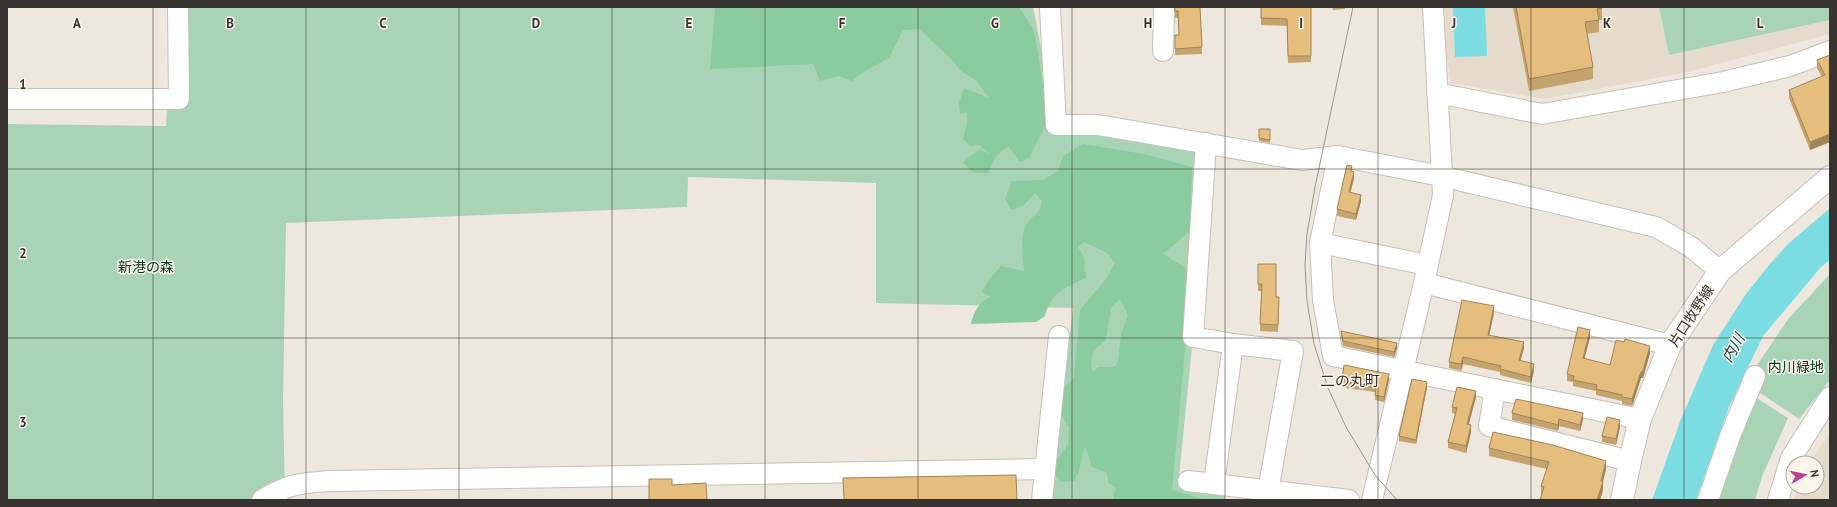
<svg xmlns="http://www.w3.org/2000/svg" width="1837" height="507" viewBox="0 0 1837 507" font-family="'PT Sans','Noto Sans JP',sans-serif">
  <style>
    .built { fill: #e4dbcc }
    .green { fill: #a8d4b5 }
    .forest { fill: #8acc9e; fill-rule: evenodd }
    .water { fill: #7bdde2 }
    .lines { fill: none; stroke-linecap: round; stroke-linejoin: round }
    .minor-casing { stroke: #c5c0b7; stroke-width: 22 }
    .major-casing { stroke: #c5c0b7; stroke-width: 24 }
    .minor { stroke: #fff; stroke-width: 20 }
    .major { stroke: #fff; stroke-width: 22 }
    .tram { stroke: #98948e; stroke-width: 1 }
    .wall { fill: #c5a36c }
    .shaded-wall { fill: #a08458 }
    .building { fill: #e5bd7d; stroke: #a08458 }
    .grid { fill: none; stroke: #363330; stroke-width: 1; stroke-opacity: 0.55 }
    .labels { text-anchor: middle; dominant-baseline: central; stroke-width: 3; stroke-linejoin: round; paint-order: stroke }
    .park-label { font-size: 14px; fill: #003518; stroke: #faf4eb }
    .street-label { font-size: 14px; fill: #363330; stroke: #faf4eb }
    .water-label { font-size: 15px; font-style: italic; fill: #164446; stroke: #faf4eb }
    .neighbourhood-label { font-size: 15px; fill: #363330; stroke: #faf4eb }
    .grid-label { font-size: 13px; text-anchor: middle; font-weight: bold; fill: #363330; stroke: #faf4eb; stroke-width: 3; stroke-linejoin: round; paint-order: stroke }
  </style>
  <rect width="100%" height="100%" fill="#ede7de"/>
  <g class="built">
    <path d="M1444,7H1830V34L1688,72L1544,99L1451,83L1446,51Z"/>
    <path d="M1830,434V500H1794L1798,487H1817V463H1809Z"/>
  </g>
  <g class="green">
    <path d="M172,7H1033L1056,125L1206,143L1193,337L1178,487L1225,496V500H1052L1073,308L876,303V183L688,177L687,207L286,223L283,400L285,500H7V124L166,126Z"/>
    <path d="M1659,7H1830V20L1669,55Z"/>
    <path d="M1830,274V380L1799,419L1745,383L1789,318Z"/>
    <path d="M1755,397L1788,418L1763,474L1755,500H1717Z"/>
  </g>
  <g class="forest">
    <path d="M715,7H1019L1034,30L1043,84L1046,124L1029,158L1020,162L1008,146L996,156L988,173L973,172L963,162L980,149L990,155L980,145L970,146L963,139L967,123V113L960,114L959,103L964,88L989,98L977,81L961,71L949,57L919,29L903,30L889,58L863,72L852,81L839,76L820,81L813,64L710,69Z"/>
    <path d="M1083,144L1144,154L1192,167L1190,231L1163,254L1184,267L1192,275L1172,490L1206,500H1112L1116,487L1108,483L1107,473L1092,467L1085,446L1079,471L1074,481L1061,482L1051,468L1068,445L1069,427L1059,411L1058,395L1074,377L1080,310L1106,279L1115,263L1107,253L1084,242L1078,247L1084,257L1086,278C1067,286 1050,293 1045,316L1036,322L971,324C973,313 980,300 991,297L982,292L988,281L1001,266L1024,271C1023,258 1019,235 1027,224C1033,214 1040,215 1042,201L1035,193L1023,206L1011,210L1005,199L1012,181L1043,180L1058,171L1063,156ZM1120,299L1128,315L1121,334L1118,361L1114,367H1098L1093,373L1091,363L1093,351L1106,340L1111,307Z"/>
  </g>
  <g class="water">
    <path d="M1453,7H1485L1487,56L1455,57Z"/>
    <path d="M1830,208V260L1821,267L1763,336L1729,407L1696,500H1652L1681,419L1713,345L1746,294L1769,265L1788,244Z"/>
  </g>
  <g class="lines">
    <g class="minor-casing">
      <g id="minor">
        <path d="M1050,7L1056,125H1098L1302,160L1338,156L1441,176L1656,227L1691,247L1720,271"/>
        <path d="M1163,51L1164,7"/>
        <path d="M1437,93L1542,114L1723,82L1790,66L1830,51"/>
        <path d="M7,99H179L178,7"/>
        <path d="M1206,143L1193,337L1233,344L1293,351L1268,491"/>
        <path d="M1338,156L1320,243L1323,300L1333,356L1640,419"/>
        <path d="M1320,243L1427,265"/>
        <path d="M1424,283L1670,345"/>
        <path d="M1495,389L1489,426L1630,461"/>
        <path d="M1188,481L1349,500"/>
        <path d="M1214,483L1233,344"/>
        <path d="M262,500C288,484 300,483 330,481L1045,469"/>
        <path d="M1042,500L1059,336"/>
        <path d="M1372,500L1424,283L1443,195L1433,7"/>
        <path d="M1708,500L1730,436L1755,376"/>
        <path d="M1778,500L1791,458L1830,397"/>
      </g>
    </g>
    <g class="major-casing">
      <path id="major" d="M1622,500L1630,461L1640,419L1670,345L1720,271L1830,177"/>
    </g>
    <use href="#minor" class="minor"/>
    <use href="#major" class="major"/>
    <path class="tram" d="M1353,7L1315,187L1307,234L1305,265L1307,301L1314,344L1328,388L1346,427L1375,475L1397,500"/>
  </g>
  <g class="wall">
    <path d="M1174,7H1202H1200L1202,54L1175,55V35H1179L1178,18H1175Z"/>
    <path d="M1261,7H1311V62L1288,63L1287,26L1261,25Z"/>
    <path d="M1332,7H1345V9L1333,10Z"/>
    <path d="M1513,7H1602V20H1599V32L1587,34L1593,67V79L1529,91Z"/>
    <path d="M1830,55V142L1810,150L1789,98V90L1822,77L1817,68V60Z"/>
    <path d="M1259,129H1270V143L1259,141Z"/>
    <path d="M1352,171L1354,178L1350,192L1361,201L1356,220L1337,216V209Z"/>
    <path d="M1258,264L1276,297H1279L1278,332L1260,331L1262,291H1258Z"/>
    <path d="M1494,313L1489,335L1524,348L1520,361L1534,370L1531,383L1500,375V372L1463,364L1461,371L1449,368V362Z"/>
    <path d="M1341,331L1397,348L1394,357L1343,346L1341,336Z"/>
    <path d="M1590,337L1584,359L1610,365L1650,353L1643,378H1641L1632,406L1622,404V401L1596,395V391L1573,386V382L1567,381V374Z"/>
    <path d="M1342,378L1389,379L1384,402L1375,400V392L1346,388V384L1342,383Z"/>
    <path d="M1427,387L1416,444L1399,441V436Z"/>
    <path d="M1476,397L1468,425L1471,432L1466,453L1448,448V442L1455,414L1452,413V407Z"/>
    <path d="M1512,413L1583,419L1580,431L1559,426L1558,431L1512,420Z"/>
    <path d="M1620,427L1616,445L1602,442V436Z"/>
    <path d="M1489,448L1606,469L1603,482V490L1600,500H1540L1542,494H1541V486L1547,469L1489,456Z"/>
  </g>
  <g class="shaded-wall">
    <path d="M1830,134V142L1810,150V142Z"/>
    <path d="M1354,172V178L1349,198V192Z"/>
    <path d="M1361,195V201L1356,220V214Z"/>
    <path d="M1494,306V313L1488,341V335Z"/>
    <path d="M1590,330V337L1583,365V358Z"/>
    <path d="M1524,342V348L1519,366V360Z"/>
    <path d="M1397,343V348L1394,357V352Z"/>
    <path d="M1650,346V353L1643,378H1641L1632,406V399Z"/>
    <path d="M1463,357V364L1461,371V364Z"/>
    <path d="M1534,364V370L1531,383V377Z"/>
    <path d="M1389,374V379L1384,402V397Z"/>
    <path d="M1427,382V387L1416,444V440Z"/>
    <path d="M1476,391V397L1467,431V424Z"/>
    <path d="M1583,413V419L1580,431V425Z"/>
    <path d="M1559,419V426L1558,431V425Z"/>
    <path d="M1620,420V427L1616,445V439Z"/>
    <path d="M1471,425V432L1466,453V446Z"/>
    <path d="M1606,461V469L1602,484L1603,482V490L1600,500H1597Z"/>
  </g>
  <g class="building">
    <path d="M1175,7H1200L1202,47L1175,49V35H1179L1178,11H1175Z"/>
    <path d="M1261,7H1311V56H1288L1287,19L1261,18Z"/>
    <path d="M1516,7H1602V8L1597,9L1599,20L1585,22L1593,67L1529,79Z"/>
    <path d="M1830,55V134L1810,142L1789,90L1825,75L1817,60Z"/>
    <path d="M1259,129H1270V140L1259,138Z"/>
    <path d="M1347,165L1352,166L1351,171L1354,172L1349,192L1361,195L1356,214L1337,209Z"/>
    <path d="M1258,264H1276V297H1279L1278,325L1260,324L1262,284H1258Z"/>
    <path d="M1462,300L1494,306L1488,335L1524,342L1519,360L1534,364L1531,377L1500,369L1501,366L1463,357L1461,364L1449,362Z"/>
    <path d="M1578,327L1590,330L1583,358L1610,365L1616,340L1624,342L1625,339L1650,346L1643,371L1641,372L1632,399L1622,397V395L1596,389L1597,385L1573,380L1574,376L1567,374Z"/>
    <path d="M1341,331L1397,343L1394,352L1343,341Z"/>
    <path d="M1344,365L1389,374L1384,397L1375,395L1376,387L1346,382L1347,379L1342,378Z"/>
    <path d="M1412,379L1427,382L1416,440L1399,436Z"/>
    <path d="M1457,387L1476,391L1467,424L1471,425L1466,446L1448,442L1457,408L1452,407Z"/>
    <path d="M1516,399L1583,413L1580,425L1559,419L1558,425L1512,413Z"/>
    <path d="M1607,417L1620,420L1616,439L1602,436Z"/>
    <path d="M1493,432L1553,445L1606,461L1601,481L1603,482L1597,500H1540L1544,487L1541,486L1549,462L1489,448Z"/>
    <path d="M1016,475L1017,500H844L843,478Z"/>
    <path d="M649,479H672V485L706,483L707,500H649Z"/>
  </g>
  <path class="grid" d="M153,7V500M306,7V500M459,7V500M612,7V500M765,7V500M918,7V500M1072,7V500M1225,7V500M1378,7V500M1531,7V500M1684,7V500M7,169H1830M7,338H1830"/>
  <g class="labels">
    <g class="park-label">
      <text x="146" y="267">新港の森</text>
      <text x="1796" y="367">内川緑地</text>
    </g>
    <g class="street-label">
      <text transform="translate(1691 316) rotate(-57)">片口牧野線</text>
    </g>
    <g class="water-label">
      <text transform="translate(1733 348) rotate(-61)">内川</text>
    </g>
    <g class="neighbourhood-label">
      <text x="1350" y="380">二の丸町</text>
    </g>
  </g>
  <g class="grid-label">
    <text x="77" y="28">A</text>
    <text x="230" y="28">B</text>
    <text x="383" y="28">C</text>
    <text x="536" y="28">D</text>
    <text x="689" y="28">E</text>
    <text x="842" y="28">F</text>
    <text x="995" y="28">G</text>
    <text x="1148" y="28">H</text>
    <text x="1301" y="28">I</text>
    <text x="1454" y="28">J</text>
    <text x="1607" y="28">K</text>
    <text x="1760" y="28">L</text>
    <text x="23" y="89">1</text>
    <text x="23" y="258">2</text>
    <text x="23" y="427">3</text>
  </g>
  <rect width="1837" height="507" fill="none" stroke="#363330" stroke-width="16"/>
  <g transform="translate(1805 475) rotate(81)"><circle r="19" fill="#faf4eb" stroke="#aca7a0"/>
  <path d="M0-3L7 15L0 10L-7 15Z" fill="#bc4192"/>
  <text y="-6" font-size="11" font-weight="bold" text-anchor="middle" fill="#363330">N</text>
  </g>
</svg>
